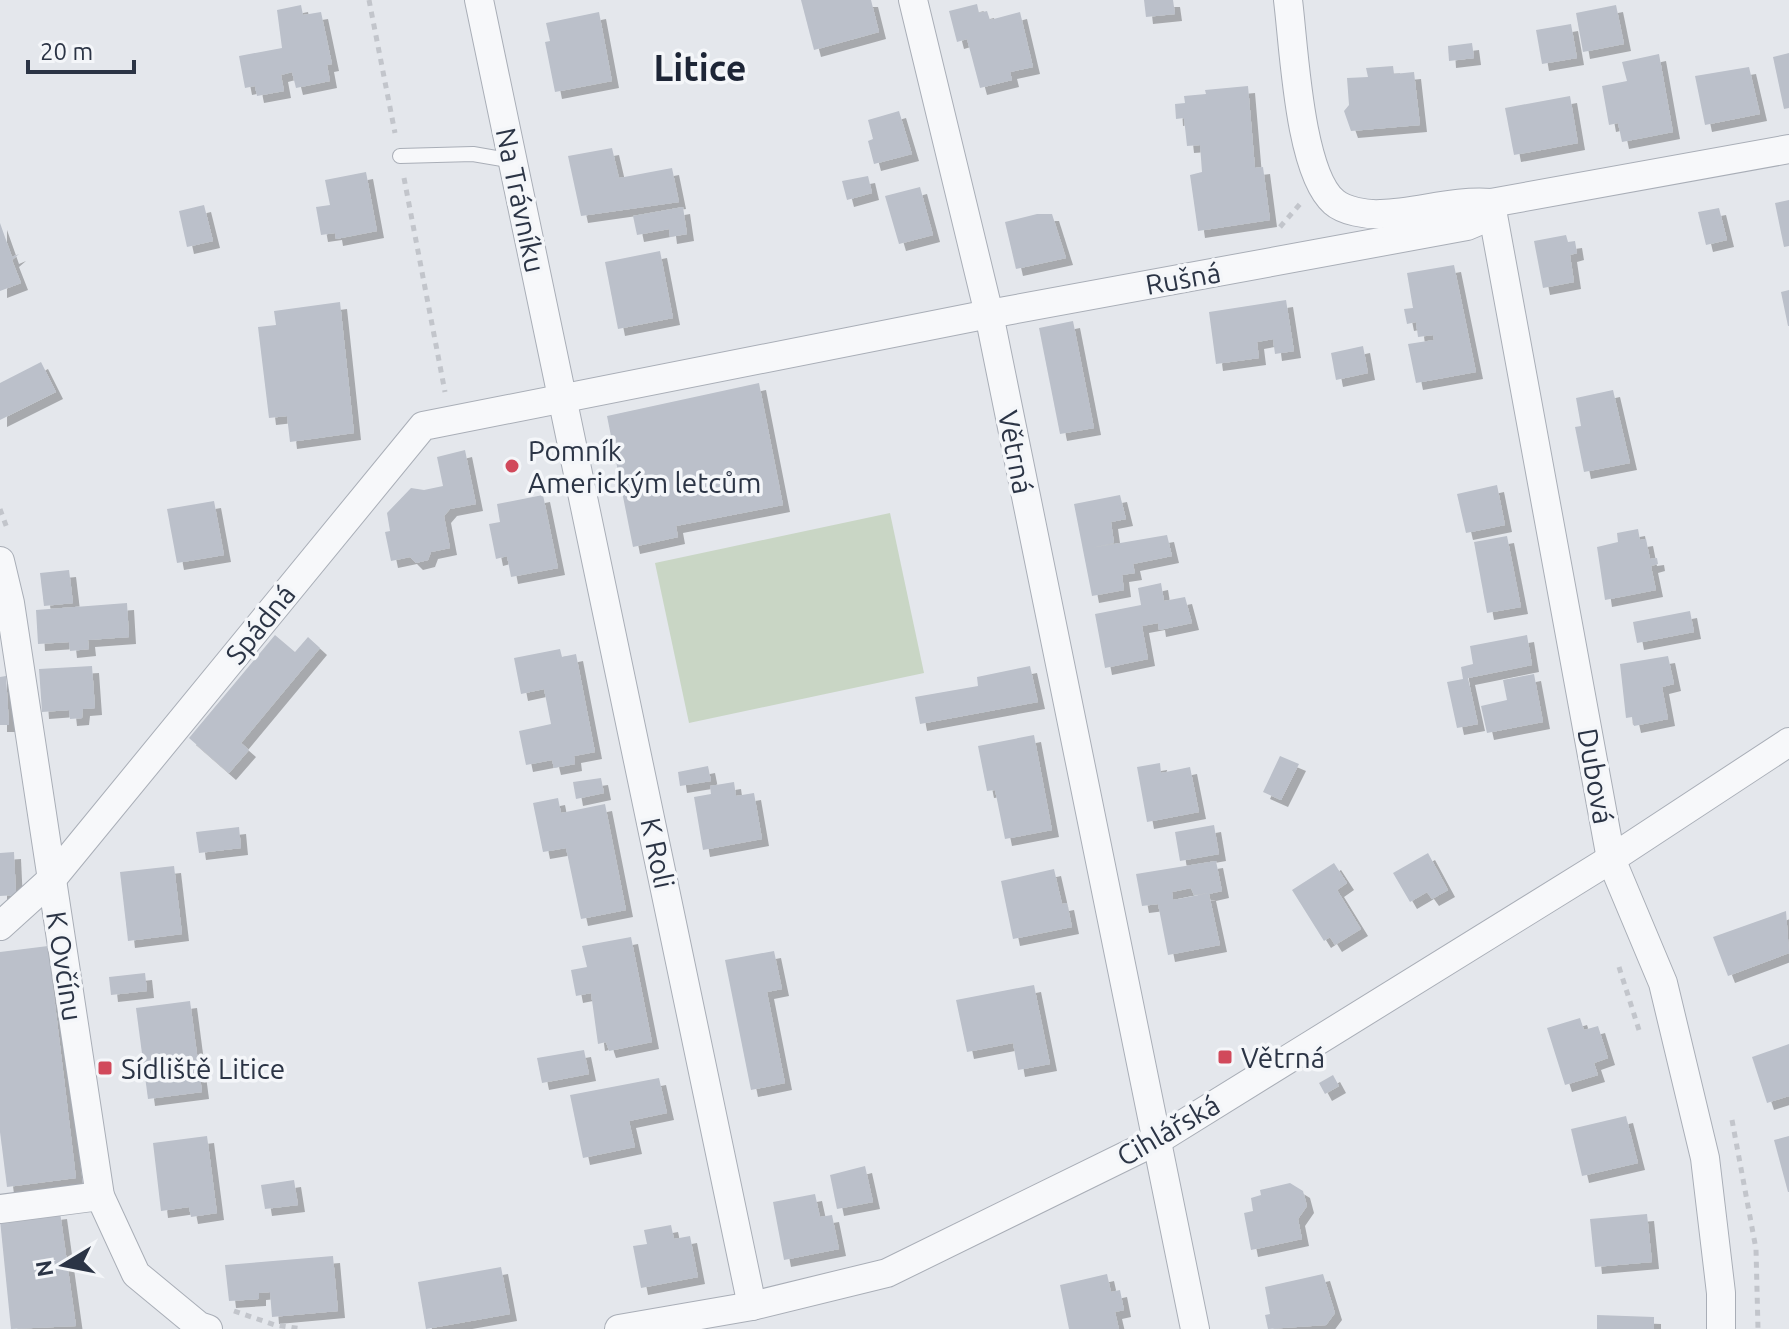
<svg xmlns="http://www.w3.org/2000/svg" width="1789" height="1329" viewBox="0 0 1789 1329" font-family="Ubuntu,sans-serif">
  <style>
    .green { fill: #c9d6c5 }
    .building { fill: #bbc0ca; fill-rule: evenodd; filter: url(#shadow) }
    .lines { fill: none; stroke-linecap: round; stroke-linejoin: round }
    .lane-casing { stroke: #a9aeb7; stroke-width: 16 }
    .street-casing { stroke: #a9aeb7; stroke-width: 30 }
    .path { stroke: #c2c5cb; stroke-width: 5; stroke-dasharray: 6 6; stroke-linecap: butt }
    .lane { stroke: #f7f8fa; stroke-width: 14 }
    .street { stroke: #f7f8fa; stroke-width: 28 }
    .poi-dot { fill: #d1495b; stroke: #f4f6f9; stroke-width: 3 }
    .labels { text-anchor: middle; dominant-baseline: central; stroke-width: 7; stroke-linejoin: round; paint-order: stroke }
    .street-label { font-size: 28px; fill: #2b3445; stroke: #f4f6f9 }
    .poi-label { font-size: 28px; fill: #2b3445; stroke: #f4f6f9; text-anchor: start }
    .district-label { font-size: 36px; font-weight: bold; fill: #1d2536; stroke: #f4f6f9 }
  </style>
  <defs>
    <filter id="shadow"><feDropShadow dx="7" dy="7" stdDeviation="0" flood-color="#0004"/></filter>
  </defs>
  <rect width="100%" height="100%" fill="#e4e7ec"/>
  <path class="green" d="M890,513L924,673L689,723L655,563Z"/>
  <g class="building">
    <path d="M801,0H871L879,32L814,50Z"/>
    <path d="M1144,0H1173L1175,14L1146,17Z"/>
    <path d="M977,4L979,13L987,11L990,20L1020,12L1033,67L1010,72L1012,80L980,88L967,39L957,42L949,11Z"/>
    <path d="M301,5L303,15L321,12L332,64L327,65L330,81L296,88L292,72L281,75L284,91L257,96L255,86L245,88L239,56L282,48L277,10Z"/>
    <path d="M1616,5L1624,44L1583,52L1576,13Z"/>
    <path d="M599,12L612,81L555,92L545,42L550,41L546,23Z"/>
    <path d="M1571,24L1577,58L1542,64L1536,30Z"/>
    <path d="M1472,43L1474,58L1449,61L1448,46Z"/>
    <path d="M1789,53V108L1784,109L1773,57Z"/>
    <path d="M1659,54L1673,132L1622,142L1618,123L1609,125L1602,86L1627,81L1622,62Z"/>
    <path d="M1393,66L1394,74L1414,72L1420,125L1351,131L1344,111L1349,105L1347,78L1368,77L1366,68Z"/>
    <path d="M1749,67L1760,114L1705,125L1695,76Z"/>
    <path d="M1248,86L1255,168L1263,167L1270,220L1198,231L1190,175L1202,172L1200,145L1187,146L1184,118L1176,119L1175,104L1185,103L1184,96L1206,94L1205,90Z"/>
    <path d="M1570,96L1578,143L1514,155L1505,108Z"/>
    <path d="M899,111L912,154L874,164L868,141L873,139L868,120Z"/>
    <path d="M612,148L619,178L672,168L679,202L581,216L568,156Z"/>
    <path d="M366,172L377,231L336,239L335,233L321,235L316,207L330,205L325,180Z"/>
    <path d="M868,176L872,193L847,200L842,181Z"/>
    <path d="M920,187L933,235L899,244L885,196Z"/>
    <path d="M1789,200V246L1784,247L1775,203Z"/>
    <path d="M204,205L213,241L187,247L179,211Z"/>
    <path d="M683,207L687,234L670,237L669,229L637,235L633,216Z"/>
    <path d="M1719,208L1727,240L1706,245L1698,212Z"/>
    <path d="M1037,214H1052L1066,258L1016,269L1005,222Z"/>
    <path d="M0,223L12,257L19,254L12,260L21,283L0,291Z"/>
    <path d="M1566,235L1568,242L1575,241L1577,253L1570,255L1574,282L1543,288L1534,241Z"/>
    <path d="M660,251L673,318L618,329L605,262Z"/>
    <path d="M1454,265L1476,372L1416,383L1408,344L1434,340L1433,335L1418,337L1416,322L1407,324L1404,309L1413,308L1407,273Z"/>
    <path d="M1789,290V326H1788L1781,292Z"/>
    <path d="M1286,300L1294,351L1275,354L1273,339L1257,342L1259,358L1216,364L1209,312Z"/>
    <path d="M340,302L354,433L290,442L287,416L269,418L258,327L276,325L274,311Z"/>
    <path d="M1073,321L1094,428L1060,434L1039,328Z"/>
    <path d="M1363,346L1368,373L1336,380L1331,353Z"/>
    <path d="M41,362L56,392L0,420V383Z"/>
    <path d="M759,383L783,505L676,526L678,537L633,547L607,416Z"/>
    <path d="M1613,390L1630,463L1584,472L1575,427L1581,426L1576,398Z"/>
    <path d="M465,450L476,504L450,509L444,516L450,548L431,552L428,560L416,563L410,557L391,561L385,532L390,531L387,513L411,488L424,490L443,486L437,457Z"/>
    <path d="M1497,485L1505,525L1466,533L1457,494Z"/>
    <path d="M543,495L558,568L511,577L507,556L496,559L489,524L500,522L497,504Z"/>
    <path d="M1120,495L1126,519L1111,522L1114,543L1091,548L1167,535L1172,556L1133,564L1135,573L1122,575L1124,590L1092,596L1074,504Z"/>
    <path d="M214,501L224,555L177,563L167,509Z"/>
    <path d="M1638,529L1640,540L1646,539L1650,559L1657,558L1658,564L1651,566L1656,590L1605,600L1597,547L1618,542L1617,533Z"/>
    <path d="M1507,536L1521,607L1487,613L1474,542Z"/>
    <path d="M69,570L73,603L44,606L40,573Z"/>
    <path d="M1161,583L1164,601L1185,597L1192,623L1159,630L1158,623L1142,626L1148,659L1105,668L1095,614L1141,605L1138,588Z"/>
    <path d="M127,603L129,637L88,640L89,649L70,651L69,642L38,644L36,610Z"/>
    <path d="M1690,611L1694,632L1637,643L1633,622Z"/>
    <path d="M275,635L295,652L308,637L320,648L241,743L249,750L229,773L189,738Z"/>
    <path d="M1527,635L1532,665L1468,678L1478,724L1457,728L1447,682L1463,679L1461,667L1473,664L1470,646Z"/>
    <path d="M560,649L562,657L576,654L595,752L574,756L575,764L554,768L552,760L526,765L519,731L551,724L544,689L521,694L514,658Z"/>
    <path d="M1668,656L1674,684L1662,687L1668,719L1634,726L1632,717L1626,718L1620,664Z"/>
    <path d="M92,666L95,708L83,709L82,718L70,719L69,710L42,712L39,669Z"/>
    <path d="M1030,666L1038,702L920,724L915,697L978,686L977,677Z"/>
    <path d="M1534,674L1543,722L1487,733L1481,706L1507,700L1503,680Z"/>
    <path d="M6,676L9,725H0V677Z"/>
    <path d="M1034,735L1052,830L1005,839L995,790L987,791L978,746Z"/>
    <path d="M1280,756L1299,764L1281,800L1263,792Z"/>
    <path d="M1160,763L1161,773L1190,767L1199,812L1147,822L1137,767Z"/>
    <path d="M708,766L711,781L680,786L678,772Z"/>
    <path d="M601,778L604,793L576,799L573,782Z"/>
    <path d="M734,782L736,796L754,793L762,839L703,850L694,797L711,794L710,786Z"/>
    <path d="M558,798L561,813L605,804L626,910L581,919L566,848L543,852L533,803Z"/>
    <path d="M1214,825L1219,854L1180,861L1175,832Z"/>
    <path d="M239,827L241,848L199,853L196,832Z"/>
    <path d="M14,852L16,895L0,896V853Z"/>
    <path d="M1428,853L1448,890L1432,899L1427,892L1410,902L1393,873Z"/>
    <path d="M1216,861L1222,891L1209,894L1220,945L1168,955L1158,904L1142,906L1136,874ZM1191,888L1194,895L1209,893L1173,900L1172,892Z"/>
    <path d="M1334,863L1347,883L1337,890L1361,929L1335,945L1330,937L1324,941L1292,890Z"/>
    <path d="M174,866L182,934L128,941L120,872Z"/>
    <path d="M1054,869L1062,904L1067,903L1072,927L1013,939L1001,881Z"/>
    <path d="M1786,911L1789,953L1728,976L1713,937Z"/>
    <path d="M631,937L652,1042L609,1051L606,1042L598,1044L591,993L576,996L571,970L587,967L582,946Z"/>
    <path d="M48,946L76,1178L7,1187L0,1132V952Z"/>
    <path d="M774,951L782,989L767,992L785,1083L751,1090L725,960Z"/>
    <path d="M145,973L147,991L111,995L109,977Z"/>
    <path d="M1034,985L1050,1064L1018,1070L1013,1043L967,1052L956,1000Z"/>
    <path d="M190,1001L202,1092L148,1099L136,1008Z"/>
    <path d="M1580,1018L1584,1030L1598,1026L1608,1058L1594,1063L1598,1075L1565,1085L1547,1028Z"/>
    <path d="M1789,1044V1096L1767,1103L1752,1057Z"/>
    <path d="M584,1050L589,1074L542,1083L537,1058Z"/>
    <path d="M1333,1075L1339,1086L1325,1094L1319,1083Z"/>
    <path d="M659,1078L667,1113L629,1121L635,1147L583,1158L570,1095Z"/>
    <path d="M1626,1116L1638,1163L1582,1176L1571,1129Z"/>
    <path d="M207,1136L217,1213L191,1217L189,1207L161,1211L153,1143Z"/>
    <path d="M1789,1136V1192H1788L1774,1140Z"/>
    <path d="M865,1166L873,1202L837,1209L830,1175Z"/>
    <path d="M294,1180L298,1205L265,1209L261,1185Z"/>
    <path d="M1290,1183L1303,1191L1307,1206L1298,1219L1302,1239L1251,1250L1244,1213L1253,1211L1251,1198L1261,1195L1260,1190Z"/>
    <path d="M815,1194L820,1217L832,1215L839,1249L784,1260L773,1202Z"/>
    <path d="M60,1212L76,1326L11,1329L0,1220Z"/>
    <path d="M1647,1214L1652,1262L1595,1267L1590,1219Z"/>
    <path d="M671,1225L674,1239L690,1236L698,1277L641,1288L633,1246L647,1244L644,1230Z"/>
    <path d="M333,1256L338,1311L272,1317L270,1292L259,1293V1299L229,1301L225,1265Z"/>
    <path d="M501,1267L510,1314L426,1329L418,1282Z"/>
    <path d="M1107,1274L1111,1292L1120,1290L1124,1310L1115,1312L1119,1329H1069L1060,1285Z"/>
    <path d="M1323,1274L1335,1313L1326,1325L1268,1329L1265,1315L1270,1314L1265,1287Z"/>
    <path d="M1597,1315L1654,1317V1329H1597Z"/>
  </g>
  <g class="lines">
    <g class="lane-casing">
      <path id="lane" d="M400,156L473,154L513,161"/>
    </g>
    <g class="street-casing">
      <g id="street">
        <path d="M479,0L752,1306"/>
        <path d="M913,0L989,314L1195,1329"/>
        <path d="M1288,0C1294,47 1299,172 1334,202C1344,211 1367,215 1381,214C1418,213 1453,200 1491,203"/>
        <path d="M1493,215L1611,859L1663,983L1705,1158L1721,1293V1329"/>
        <path d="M0,561L10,603L100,1196L136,1274L199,1326L208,1329"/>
        <path d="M0,926L52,879L423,426L989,314L1467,226L1493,215L1491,203L1789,149"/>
        <path d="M0,1209L100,1196"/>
        <path d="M619,1329L752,1306L887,1273L1156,1141L1611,859L1789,742"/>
      </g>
    </g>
    <g class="path">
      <path d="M369,0L395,133"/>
      <path d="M404,178L445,392"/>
      <path d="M1280,227L1300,204"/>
      <path d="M0,509L8,531"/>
      <path d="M1619,967L1639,1030"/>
      <path d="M1732,1120L1756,1249L1758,1329"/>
      <path d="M234,1311L275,1325L302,1329"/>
    </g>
    <use href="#lane" class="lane"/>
    <use href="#street" class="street"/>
  </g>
  <g class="poi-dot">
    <circle cx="512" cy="466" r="8"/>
    <rect x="1217" y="1049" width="16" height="16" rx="4"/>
    <rect x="97" y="1060" width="16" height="16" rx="4"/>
  </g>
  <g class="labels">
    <g class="street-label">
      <text transform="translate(521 200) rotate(78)">Na Trávníku</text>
      <text transform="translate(1183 278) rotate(-10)">Rušná</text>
      <text transform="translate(1016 452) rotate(79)">Větrná</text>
      <text transform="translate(260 624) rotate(-51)">Spádná</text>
      <text transform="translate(1596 776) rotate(80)">Dubová</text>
      <text transform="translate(658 853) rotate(78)">K Roli</text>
      <text transform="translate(65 966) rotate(81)">K Ovčínu</text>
      <text transform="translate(1168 1130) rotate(-30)">Cihlářská</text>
    </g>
    <g class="poi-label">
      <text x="528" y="450">Pomník<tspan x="528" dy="32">Americkým letcům</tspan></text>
      <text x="1241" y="1057">Větrná</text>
      <text x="121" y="1068">Sídliště Litice</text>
    </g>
    <g class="district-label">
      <text x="700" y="67">Litice</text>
    </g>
  </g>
  <g transform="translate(64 1265) rotate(260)" stroke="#f4f6f9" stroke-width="6" paint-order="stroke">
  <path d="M0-6L14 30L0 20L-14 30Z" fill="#2b3445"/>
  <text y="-12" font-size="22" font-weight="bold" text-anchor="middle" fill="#2b3445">N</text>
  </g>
  <path d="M28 60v12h106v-12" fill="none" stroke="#2b3445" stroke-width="4"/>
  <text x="40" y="60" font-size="24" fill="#2b3445" stroke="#f4f6f9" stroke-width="6" paint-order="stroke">20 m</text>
</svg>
